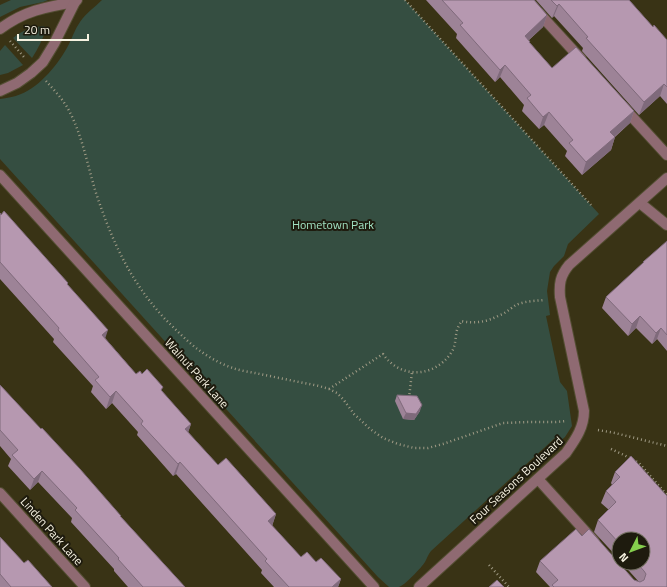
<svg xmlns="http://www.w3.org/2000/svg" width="667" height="587" viewBox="0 0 667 587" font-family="'Titillium Web',sans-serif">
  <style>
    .green { fill: #354e41 }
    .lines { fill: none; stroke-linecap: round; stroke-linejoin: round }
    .minor-casing { stroke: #534e32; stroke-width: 12 }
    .path { stroke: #a09b85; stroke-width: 2.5; stroke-dasharray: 1 3; stroke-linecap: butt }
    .minor { stroke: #8f6a72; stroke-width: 10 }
    .wall { fill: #9d8397 }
    .shaded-wall { fill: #7f6a7b }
    .building { fill: #b698b0; stroke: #7f6a7b }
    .labels { text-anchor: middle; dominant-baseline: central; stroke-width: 4; stroke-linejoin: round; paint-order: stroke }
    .park-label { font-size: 12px; fill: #a1e2c2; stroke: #1e1b0e }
    .street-label { font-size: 12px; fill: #f6f2e1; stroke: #1e1b0e }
  </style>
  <rect width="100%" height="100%" fill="#393315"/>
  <g class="green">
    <path d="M11,0H48L43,2L20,7L0,17V5Z"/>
    <path d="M102,0H405L599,214L568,244L564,256L554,266L550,272L547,291L550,315L546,316L560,382L567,391L572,426L565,437L559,442L555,438L431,551C428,555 427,558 425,562C422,567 404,586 399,587C396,587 392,587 389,587L378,577L0,159V99C7,98 14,97 21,94C40,87 60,62 69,44C73,36 75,29 80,22C86,13 95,7 102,0Z"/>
    <path d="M44,26L46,30C42,40 38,49 32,58L13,38C22,30 33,27 44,26Z"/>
    <path d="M5,45L23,65L8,73L0,75V51Z"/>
  </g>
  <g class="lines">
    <g class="minor-casing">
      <g id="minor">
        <path d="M527,0L581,59"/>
        <path d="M0,29C24,11 45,7 75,2"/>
        <path d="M0,91L17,83L31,73L43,62L54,44L75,2L77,0"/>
        <path d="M623,107L667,155"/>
        <path d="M0,175L374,587"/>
        <path d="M640,203L667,225"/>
        <path d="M538,479L594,541"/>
        <path d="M0,493L85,587"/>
        <path d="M419,587L566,453C575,440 584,428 584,411L560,297C559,284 560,276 569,265L667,178"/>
      </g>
    </g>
    <g class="path">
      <path d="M405,0L591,205"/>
      <path d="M10,41L24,57"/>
      <path d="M46,81C53,89 61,97 67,107C82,133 87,164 96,193C112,241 130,281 165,319C175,329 185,339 196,348C207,356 220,364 233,368C241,371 251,372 260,374C279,378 299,382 319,386L329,389L337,393L343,399L354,414L370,429L383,438L398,444L414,448H428L443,444L503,423L528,422H556L566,421"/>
      <path d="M329,389L383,354C400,379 434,378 451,353C456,346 455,338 457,330C458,327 460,324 461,321C475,324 487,322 500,315C506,313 511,308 516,305C524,301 535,301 544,300"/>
      <path d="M409,398L412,372"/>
      <path d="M598,430L615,433L667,446"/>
      <path d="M611,449L624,455L639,463L667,495"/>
      <path d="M489,565L509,587"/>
    </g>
    <use href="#minor" class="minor"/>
  </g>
  <g class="wall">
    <path d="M426,0H534L547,15L543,27L529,40L530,43L552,68L634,111L630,123L615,137L611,150L582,175L565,156L567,151L544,125L539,129L522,111L524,105L500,77L495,82L456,38L457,34Z"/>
    <path d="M536,0H629L653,27L667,40V104L660,96L639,115L582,51L583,48L554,16L552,18Z"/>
    <path d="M0,213L67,285L105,338L136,374H142L162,392L191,424L188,432L218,465L276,514L272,526L301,557L316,562L341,579L338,587H274L261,573L262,570L176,474L173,476L137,435L138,432L112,403L106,409L91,392L93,386L53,342L54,339L0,279Z"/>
    <path d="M667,242V351L657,339L652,344L636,328L628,336L602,308L606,297L643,263V262Z"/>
    <path d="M0,385L121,517L185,587H128L114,571V569L71,522L72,518L38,482L30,490L8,466L11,459L0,446Z"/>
    <path d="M397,395L420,411L414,420L403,419L395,401Z"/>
    <path d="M631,456L667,587H550L536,572L540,561L582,536L634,580L637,581L639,582L622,563H643L619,539V559L594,532L598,520L609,510L601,503L606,491L612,485L611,483L615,472Z"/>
    <path d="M0,537L24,563L52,587H0Z"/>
  </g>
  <g class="shaded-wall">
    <path d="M559,4L554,16L552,18L557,6Z"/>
    <path d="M547,15L543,27L520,48L525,36Z"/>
    <path d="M505,65L500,77L495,82L500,70Z"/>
    <path d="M664,84L660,96L639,115L644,102Z"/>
    <path d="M634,111L630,123L606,144L610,132Z"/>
    <path d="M549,112L544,125L539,129L543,117Z"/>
    <path d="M615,137L611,150L582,175L586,162Z"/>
    <path d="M640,316L636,328L628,336L632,324Z"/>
    <path d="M661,328L657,339L652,344L656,333Z"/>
    <path d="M108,330L104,342L102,335Z"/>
    <path d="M116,391L112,403L106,409L110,397Z"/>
    <path d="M422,405L420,411L414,420L403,419L406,413Z"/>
    <path d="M191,424L187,436L185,429Z"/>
    <path d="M180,462L176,474L173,476L178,464Z"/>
    <path d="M42,471L38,482L30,490L34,479Z"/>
    <path d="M276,514L272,526L268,521Z"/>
    <path d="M341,579L338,587H332Z"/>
  </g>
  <g class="building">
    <path d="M442,0H534L547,15L525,36L530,42H529L552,68L576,47L634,111L610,132L615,137L586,162L569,143L573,140L549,112L543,117L527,98L531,95L505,65L500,70L460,25L463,23Z"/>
    <path d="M551,0H629L653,27L654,25L667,40V87L664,84L644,102L586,38L588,37L559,4L557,6Z"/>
    <path d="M4,211L68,283L67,284L108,330L102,335L136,374L140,371L142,374L147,369L163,387L161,390L191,424L185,429L218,465L226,458L276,514L268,521L301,557L307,552L316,562L321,558L341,579L332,587H289L265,561L267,559L180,462L178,464L141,424L143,421L116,391L110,397L95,380L99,377L58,330L59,328L0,262V213L1,215Z"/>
    <path d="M667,241V335L661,328L656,333L640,316L632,324L606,297L644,262H643Z"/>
    <path d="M0,385L41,429L42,428L80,469L121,516H120L185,587H143L118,559L119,558L75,510L77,508L42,471L34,479L12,455L18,450L0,430Z"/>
    <path d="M397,395L417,396L422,405L416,414L406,413Z"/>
    <path d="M631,456L667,496V587H554L552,585L558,580L540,561L576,529L582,536L589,529L634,580L640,582L644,580L646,574L644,571L637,563H643V539H619V543L598,520L616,502L606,491L620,477L615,472Z"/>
    <path d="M0,537L24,563L28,560L52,587H11L0,574Z"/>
    <path d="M497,580L504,587H489Z"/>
  </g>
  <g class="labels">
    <g class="park-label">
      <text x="333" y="224">Hometown Park</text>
    </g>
    <g class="street-label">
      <text transform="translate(197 373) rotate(48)">Walnut Park Lane</text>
      <text transform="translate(516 480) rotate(-43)">Four Seasons Boulevard</text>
      <text transform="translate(52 531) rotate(48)">Linden Park Lane</text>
    </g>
  </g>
  <g transform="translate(631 551) rotate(228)"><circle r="19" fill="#1e1b0e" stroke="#747162"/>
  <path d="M0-3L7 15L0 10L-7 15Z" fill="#85cf4d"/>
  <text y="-6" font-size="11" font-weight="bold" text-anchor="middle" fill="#f6f2e1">N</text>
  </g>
  <path d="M18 34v6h70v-6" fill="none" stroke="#f6f2e1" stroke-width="2"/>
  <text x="24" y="34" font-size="12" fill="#f6f2e1" stroke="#1e1b0e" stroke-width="3" paint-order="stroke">20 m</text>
</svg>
